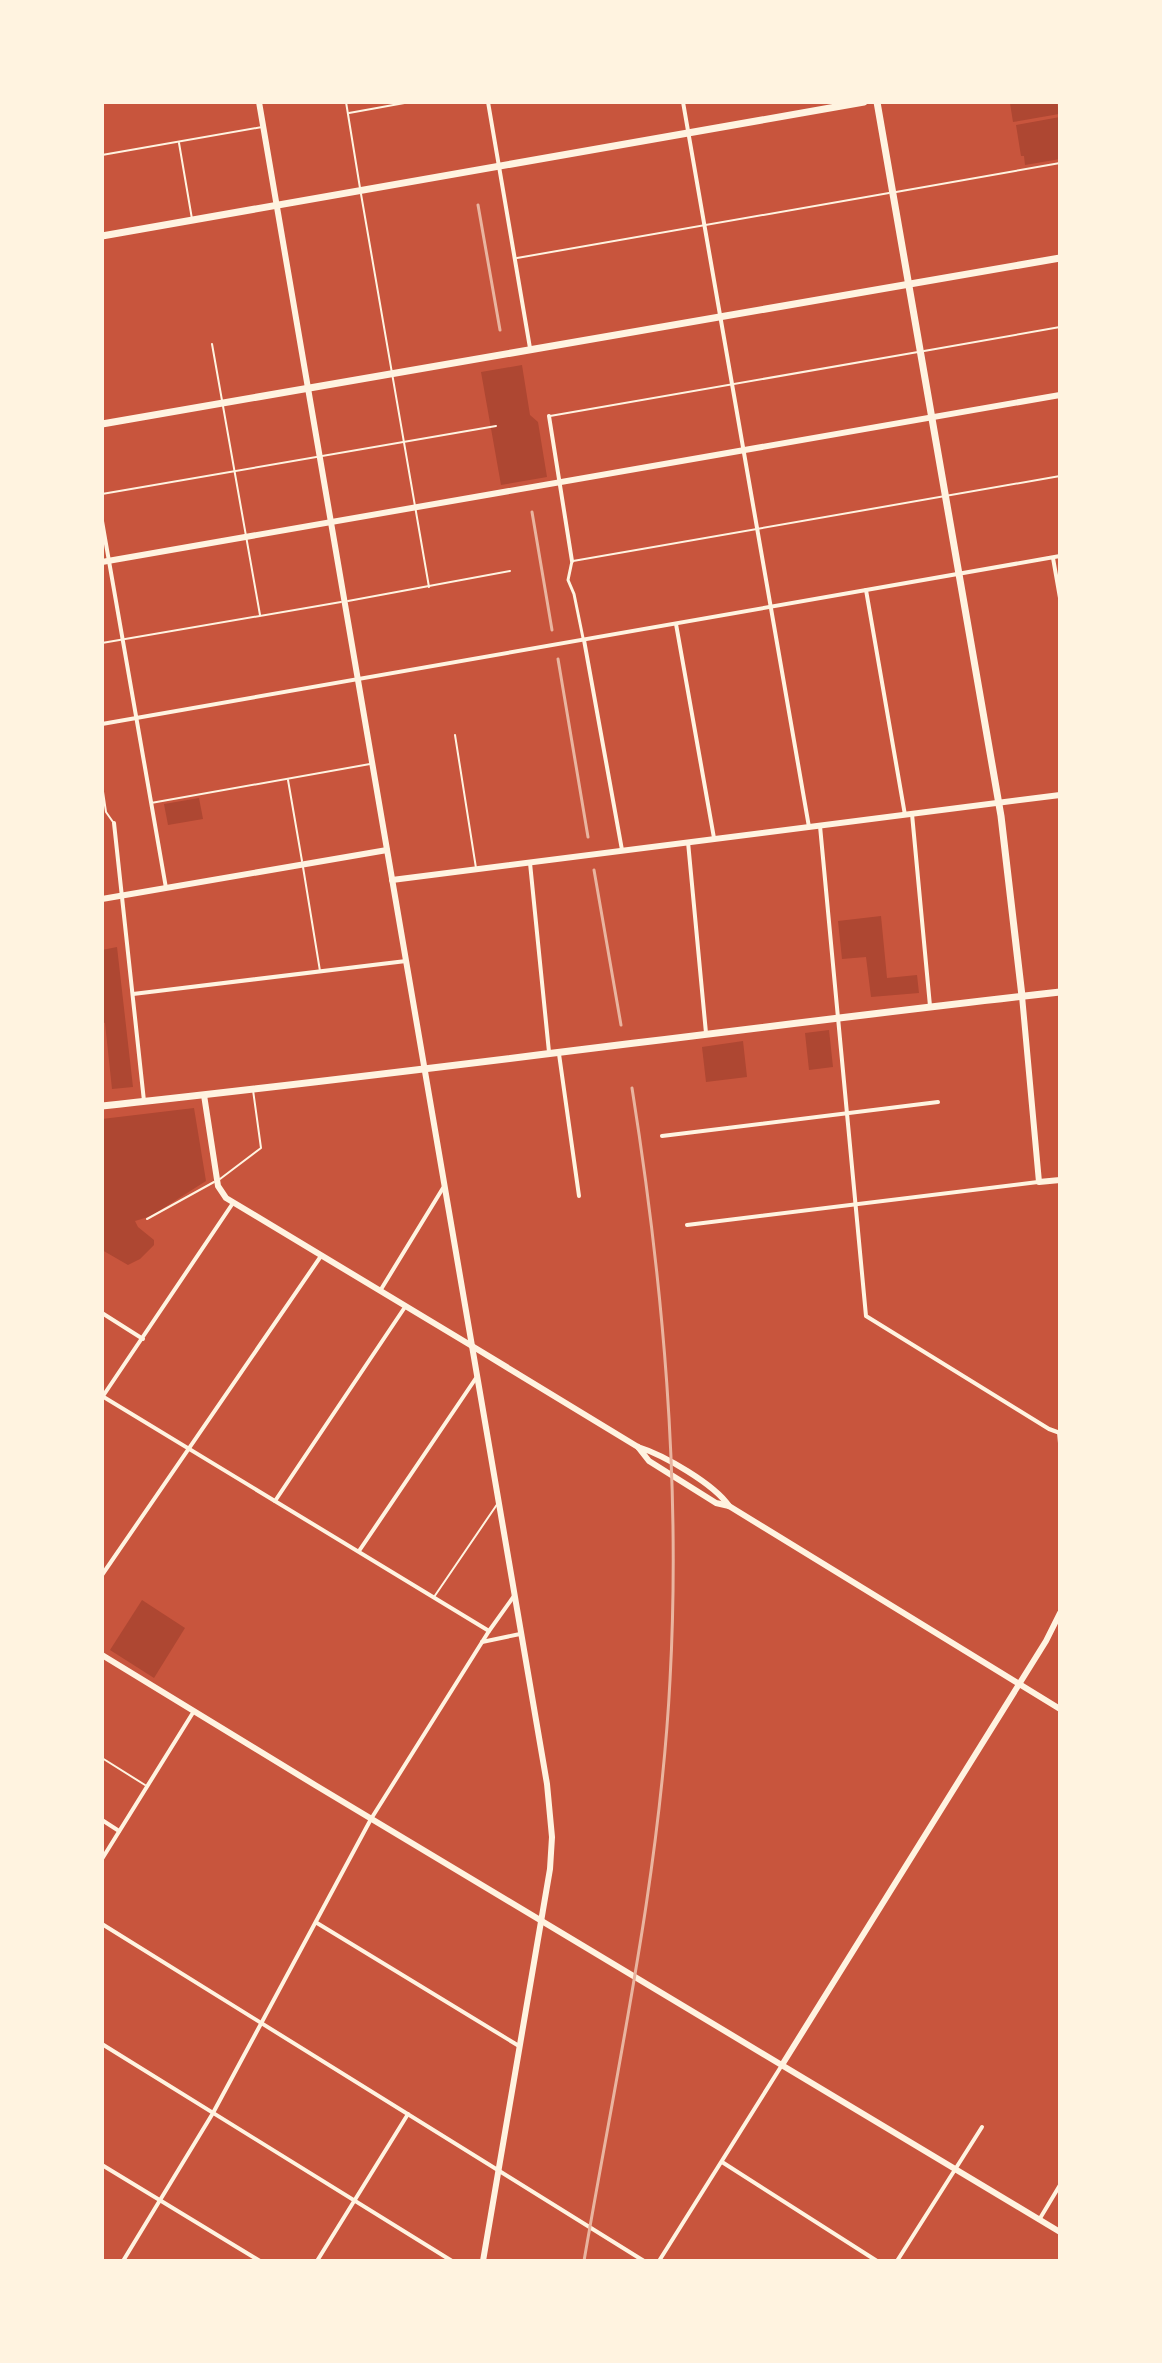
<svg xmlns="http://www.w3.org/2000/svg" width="1162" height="2363" viewBox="0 0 1162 2363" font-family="'Varela Round',sans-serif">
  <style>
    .green { fill: #ae4732 }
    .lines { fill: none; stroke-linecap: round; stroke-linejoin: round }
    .service { stroke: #fff3e0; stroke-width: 2 }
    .pedestrian { stroke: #fff3e0; stroke-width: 3 }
    .minor { stroke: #fff3e0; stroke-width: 4 }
    .tertiary { stroke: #fff3e0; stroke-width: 6 }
    .secondary { stroke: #fff3e0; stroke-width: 6 }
    .primary { stroke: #fff3e0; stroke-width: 7 }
    .rail { stroke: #e9b49f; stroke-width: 3 }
  </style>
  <rect width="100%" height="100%" fill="#c8553d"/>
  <g class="green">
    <path d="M1057,102L1059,114L1013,122L1010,103Z"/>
    <path d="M1060,117V159L1025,165L1024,156H1021L1016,125Z"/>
    <path d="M522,365L530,415L538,422L547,477L501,485L481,372Z"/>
    <path d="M199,798L203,819L168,825L164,804Z"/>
    <path d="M881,916L887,978L917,975L919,993L871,997L866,957L842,959L838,921Z"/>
    <path d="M117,947L133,1087L112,1089L105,1023L102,1022V950Z"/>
    <path d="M829,1030L833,1067L809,1070L805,1033Z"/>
    <path d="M743,1041L747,1077L706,1082L702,1047Z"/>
    <path d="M194,1108L206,1181L151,1216L135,1221L138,1227L154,1240V1245L140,1259L128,1265L102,1250V1119Z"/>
    <path d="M142,1600L185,1628L154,1678L110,1650Z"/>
  </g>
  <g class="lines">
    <g class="service">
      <path d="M346,102L360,188"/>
      <path d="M349,113L410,102"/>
      <path d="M179,143L192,219"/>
      <path d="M102,155L262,127"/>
      <path d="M896,192L1060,163"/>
      <path d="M361,194L429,587"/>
      <path d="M517,258L889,193"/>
      <path d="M212,344L260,615"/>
      <path d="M924,351L1060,327"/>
      <path d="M550,416L918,352"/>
      <path d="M102,494L496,426"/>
      <path d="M573,561L1060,476"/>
      <path d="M348,601L510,571"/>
      <path d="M102,643L341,602"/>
      <path d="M455,735L476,868"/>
      <path d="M288,780L302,861"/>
      <path d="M102,785L106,812L113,822"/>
      <path d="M151,803L370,764"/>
      <path d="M303,867L320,971"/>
      <path d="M220,1179L261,1148L253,1090"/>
      <path d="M147,1219L214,1182"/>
      <path d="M434,1597L498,1503"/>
      <path d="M102,1758L145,1785"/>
    </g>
    <path class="pedestrian" d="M572,561L568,580L574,594L583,638"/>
    <g class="minor">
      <path d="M488,102L530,348"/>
      <path d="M683,102L809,827"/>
      <path d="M549,416L572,561"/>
      <path d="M102,521L166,888"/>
      <path d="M1053,558L1060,598"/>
      <path d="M866,590L905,815"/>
      <path d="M676,624L714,838"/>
      <path d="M584,640L622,850"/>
      <path d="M102,724L1060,556"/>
      <path d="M912,814L930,1006"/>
      <path d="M114,823L144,1101"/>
      <path d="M820,826L866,1316L1049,1429L1060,1433"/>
      <path d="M688,842L706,1033"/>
      <path d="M530,863L549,1052"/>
      <path d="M133,994L406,961"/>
      <path d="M559,1054L579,1196"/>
      <path d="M662,1136L938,1102"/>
      <path d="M687,1225L1038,1182"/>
      <path d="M380,1291L443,1188"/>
      <path d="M102,1313L143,1339"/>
      <path d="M102,1396L489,1631"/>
      <path d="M103,1396L233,1203"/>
      <path d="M1059,1432L1060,1443"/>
      <path d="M275,1501L405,1307"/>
      <path d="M359,1551L476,1378"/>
      <path d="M102,1575L321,1256"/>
      <path d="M482,1642L520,1634"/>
      <path d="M102,1820L119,1831"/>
      <path d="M102,1859L194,1711"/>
      <path d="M317,1923L519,2046"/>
      <path d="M102,1924L644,2261"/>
      <path d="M102,2044L452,2261"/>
      <path d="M722,2162L877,2261"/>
      <path d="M102,2165L260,2261"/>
      <path d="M1039,2220L1060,2185"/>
      <path d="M123,2261L213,2113L371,1819L489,1631L514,1596"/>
      <path d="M317,2261L408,2114"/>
      <path d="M659,2261L782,2065"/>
      <path d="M897,2261L982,2127"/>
    </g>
    <g class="tertiary">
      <path d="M392,880L1060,795"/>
      <path d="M102,899L387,850"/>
      <path d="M1022,996L1039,1182L1060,1180"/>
      <path d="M204,1095L218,1186L226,1198L472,1346"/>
      <path d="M102,1655L315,1785L1060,2232"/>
      <path d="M782,2065L1046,1641L1060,1613"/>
    </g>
    <g class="secondary">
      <path d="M259,102L547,1784L552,1837L550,1869L483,2261"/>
      <path d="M102,562L1060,395"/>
      <path d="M472,1346L638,1447C664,1455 714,1484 729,1506"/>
      <path d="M638,1447L649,1461L716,1503L729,1506L1060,1709"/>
    </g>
    <g class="primary">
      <path d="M877,102L1001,816L1022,996"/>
      <path d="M102,236L864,102"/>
      <path d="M102,424L1060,258"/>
      <path d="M102,1106C422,1072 740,1028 1060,992"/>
    </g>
    <g class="rail">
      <path d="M478,205L500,330"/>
      <path d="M532,512L552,630"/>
      <path d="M558,659L588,837"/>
      <path d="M594,870L621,1025"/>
      <path d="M584,2261C617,2068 660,1875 670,1680C681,1481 663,1284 632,1088"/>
    </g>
  </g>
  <rect width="1162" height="2363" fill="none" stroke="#fff3e0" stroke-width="208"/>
</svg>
